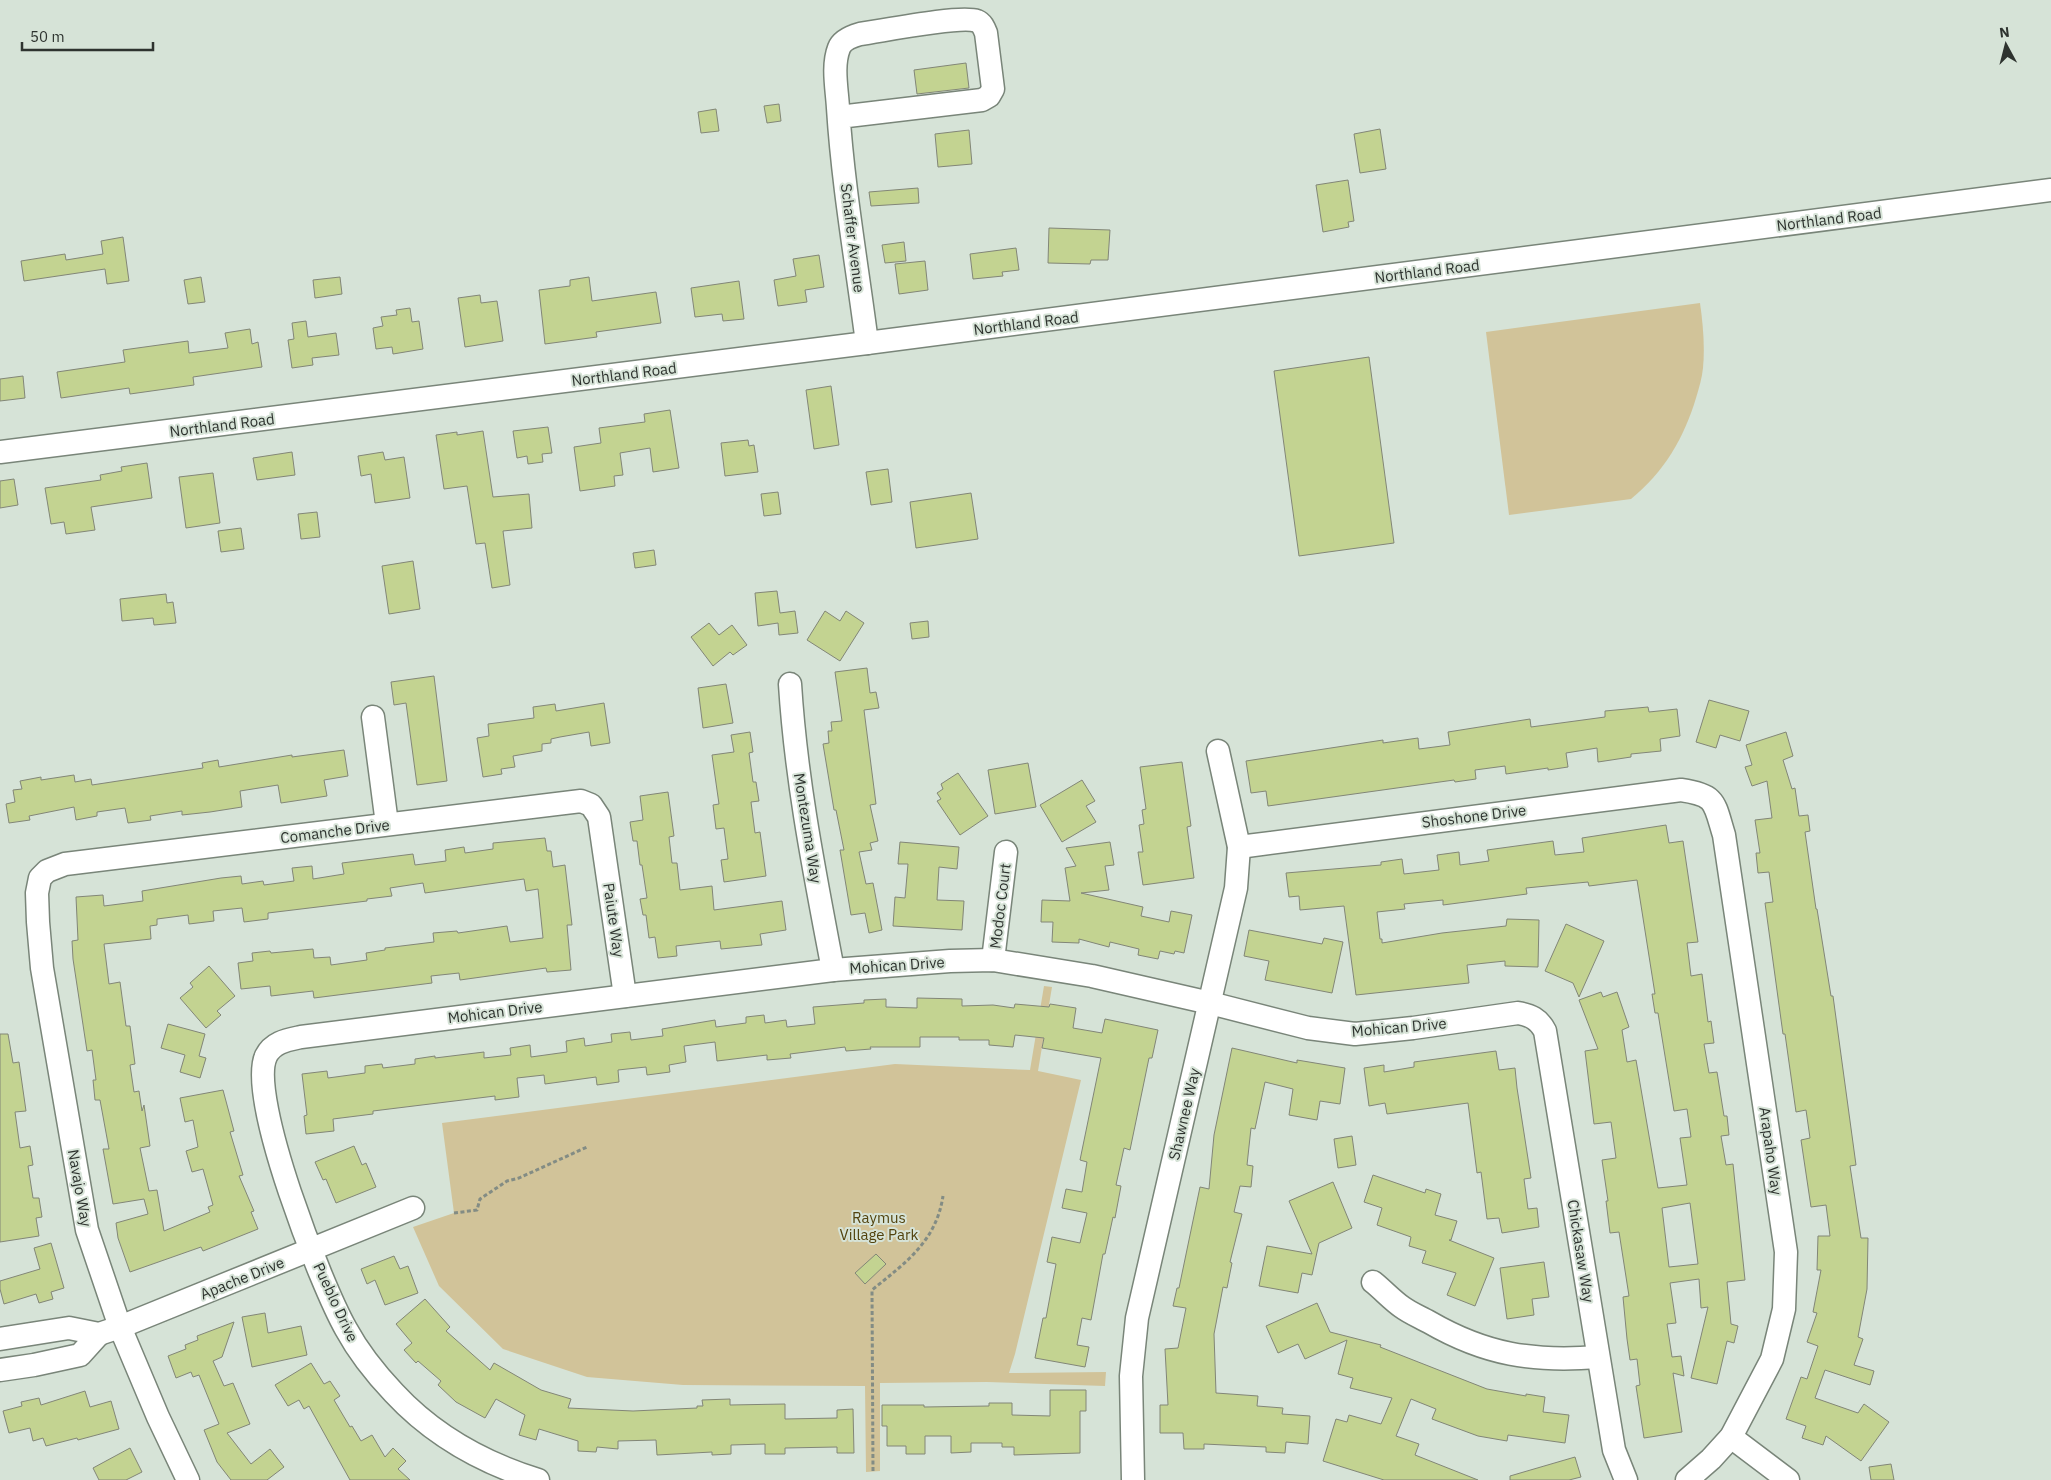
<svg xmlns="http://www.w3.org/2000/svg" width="2051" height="1480" viewBox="0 0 2051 1480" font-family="'IBM Plex Sans',sans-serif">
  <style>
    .green { fill: #d1c399 }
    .building { fill: #c3d391; stroke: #828677; fill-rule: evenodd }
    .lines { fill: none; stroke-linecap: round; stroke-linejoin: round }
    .minor-casing { stroke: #798579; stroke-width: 25 }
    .path { stroke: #838c84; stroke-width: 3; stroke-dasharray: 4 2.5; stroke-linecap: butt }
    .minor { stroke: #fff; stroke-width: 22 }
    .labels { text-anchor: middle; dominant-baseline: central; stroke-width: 4; stroke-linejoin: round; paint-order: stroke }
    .street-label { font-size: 15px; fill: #2e332f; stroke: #d6e3d7 }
    .park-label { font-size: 15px; fill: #52430e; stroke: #d6e3d7 }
  </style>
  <rect width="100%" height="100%" fill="#d6e3d7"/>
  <g class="green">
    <path d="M1700,303C1703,324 1705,347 1703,368C1702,378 1699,388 1696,398C1684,438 1664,472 1631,499L1509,515L1486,332Z"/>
    <path d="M1044,986L1052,987L1038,1071L1081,1080L1015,1354L1009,1373L1106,1372L1105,1386L987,1382L880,1383V1471L866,1472L865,1386L683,1385L587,1377L503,1349L439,1286L413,1227L454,1213L442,1123L895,1064L1030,1070Z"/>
  </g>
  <g class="building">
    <path d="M966,63L969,88L917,94L914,70Z"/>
    <path d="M779,104L781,121L767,123L764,106Z"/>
    <path d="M716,109L719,131L701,133L698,112Z"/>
    <path d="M1380,129L1386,169L1360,173L1354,134Z"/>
    <path d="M969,130L972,164L938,167L935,134Z"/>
    <path d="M1348,180L1354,221L1348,222L1349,227L1323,232L1316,185Z"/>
    <path d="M918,188L919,203L871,206L869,192Z"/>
    <path d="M1049,228L1110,230L1108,260H1091L1090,264L1048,263Z"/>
    <path d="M123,237L129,281L107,284L105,269L24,281L21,261L65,254L66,260L103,254L101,241Z"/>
    <path d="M904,242L906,261L885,263L882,245Z"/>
    <path d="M1016,248L1019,270L1002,272L1003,276L973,279L970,254Z"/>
    <path d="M819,255L824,287L805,290L807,302L778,306L774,280L796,276L793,259Z"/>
    <path d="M925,261L928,290L899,294L895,264Z"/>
    <path d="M201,277L205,302L188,304L184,280Z"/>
    <path d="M340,277L342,294L315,298L313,280Z"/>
    <path d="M589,277L592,301L656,292L661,323L596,332L597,337L545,344L539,290L570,286V280Z"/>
    <path d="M739,281L744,319L723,321L722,314L695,317L691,288Z"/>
    <path d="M480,295L481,303L497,301L503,341L465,347L458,298Z"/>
    <path d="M410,308L412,322L419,321L423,349L393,354L392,347L376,349L373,328L383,326L381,317L397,315L396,310Z"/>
    <path d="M306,321L308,337L336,333L339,355L312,358L313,365L292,368L288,340L294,339L292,323Z"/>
    <path d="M250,329L252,344L258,342L262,367L193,377L194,385L130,394L129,388L61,398L57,372L125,362L123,350L188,341L189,353L228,348L225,333Z"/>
    <path d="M1369,357L1394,543L1299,556L1274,371Z"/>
    <path d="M23,376L25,398L0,401V379Z"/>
    <path d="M831,386L839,445L814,449L806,390Z"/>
    <path d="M670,410L679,468L653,472L650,448L620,453L623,475L614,476L615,486L580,491L574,447L601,443L599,428L645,422L644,414Z"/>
    <path d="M548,427L552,453L542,454L543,462L528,464L527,456L517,458L513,431Z"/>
    <path d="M483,431L493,497L529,494L532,528L503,531L510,585L492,588L485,543L476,544L467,486L444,489L436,435L457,432V435Z"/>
    <path d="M748,440L749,446L754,445L758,472L725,476L721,443Z"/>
    <path d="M292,452L295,475L257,480L253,458Z"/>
    <path d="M383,452L385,460L404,457L410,498L375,503L371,474L361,476L358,456Z"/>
    <path d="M147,463L152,498L91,507L95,530L66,534L64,522L51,524L45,488L101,480L100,475L122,471L121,467Z"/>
    <path d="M888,469L892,502L871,505L866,472Z"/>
    <path d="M213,473L220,523L186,528L179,477Z"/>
    <path d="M14,479L18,505L0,508V481Z"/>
    <path d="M778,492L781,514L764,516L761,494Z"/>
    <path d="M971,493L978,539L916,548L910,502Z"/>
    <path d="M317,512L320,537L301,539L298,514Z"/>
    <path d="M241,528L244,549L221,552L218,531Z"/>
    <path d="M654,550L656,565L635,568L633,553Z"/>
    <path d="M413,561L420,609L389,614L382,566Z"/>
    <path d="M777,591L780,613L795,611L798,633L779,635L778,623L758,626L755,593Z"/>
    <path d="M166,594L167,603L173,602L176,623L154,625L153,618L122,621L120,599Z"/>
    <path d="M825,611L840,621L846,611L864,623L840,661L807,640Z"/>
    <path d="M928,621L929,637L912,639L910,623Z"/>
    <path d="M709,623L719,635L732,625L747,645L733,655L730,652L713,666L691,637Z"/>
    <path d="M867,668L870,693L876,692L879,708L864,710L876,804L870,805L878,841L870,843L872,850L859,852L866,884L873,883L882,930L869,933L865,913L851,915L840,850H844L836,810H834L823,744L829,743L828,731H832L831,722L842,721L835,672Z"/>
    <path d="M434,676L447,781L417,785L406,703L394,705L391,682Z"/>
    <path d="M726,684L733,723L703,728L698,688Z"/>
    <path d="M1709,700L1749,711L1740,741L1720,735L1716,748L1696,742Z"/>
    <path d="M604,703L610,743L591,746L589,732L560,737L551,739V743L542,744V751L513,756L515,767L501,769L502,774L483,777L477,738L489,736L488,724L534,718L533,707L555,704L556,711Z"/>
    <path d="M1648,707L1649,712L1677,709L1680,736L1660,739L1661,751L1631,754V757L1598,762L1597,748L1566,753L1568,767L1548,770V768L1506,774L1505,766L1475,770L1476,779L1455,782L1454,780L1268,806L1266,791L1251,793L1246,761L1383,740V743L1418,738L1419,749L1450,745L1448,732L1530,719L1531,727L1605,717V711Z"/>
    <path d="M750,732L753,752L749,753L753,782H756L759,801L751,802L755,833L760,832L766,876L724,882L721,860L728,859L724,828L716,829L713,805L719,804L712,755L734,752L731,735Z"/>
    <path d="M1786,732L1793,756L1783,760L1792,789L1795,788L1799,816L1808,815L1810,831L1805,832L1816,909H1817L1831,996H1833L1856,1165L1850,1166L1861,1238H1868L1867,1289L1858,1337L1863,1339L1854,1365L1874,1371L1870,1385L1825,1370L1815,1398L1858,1413L1864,1404L1889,1422L1861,1461L1826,1436L1823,1445L1802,1438L1806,1426L1786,1419L1801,1377L1807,1379L1818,1346L1807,1342L1817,1313L1813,1312L1821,1270H1817L1818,1236H1830L1826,1205L1811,1207L1801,1140L1810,1138L1806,1110L1796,1112L1785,1034H1783L1765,903L1773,902L1769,872L1758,873L1756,853H1760L1755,820L1772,818L1767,781L1752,786L1745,767L1752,765L1746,745Z"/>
    <path d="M344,750L348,776L324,780L327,796L281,803L278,785L240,791L242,807L210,812L182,815V811L150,816L151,820L128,823L125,808L97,812V816L76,820L74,807L29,816L30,820L9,823L6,804L15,802L13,790L22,789L20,781L41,777V780L74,775L75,782L91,779L92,785L203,768L202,763L218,760L219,767L292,755V757Z"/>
    <path d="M1182,762L1191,826L1187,827L1194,878L1143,885L1138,852H1143L1139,825L1144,824L1142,810L1146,809L1140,767Z"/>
    <path d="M1028,763L1036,807L995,814L988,770Z"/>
    <path d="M958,773L988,816L960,835L937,801L941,799L937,793L943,789L941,784Z"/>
    <path d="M1082,780L1095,801L1086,806L1096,822L1062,842L1040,805Z"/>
    <path d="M668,792L674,836L669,837L672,863H677L680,890L712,886L714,910L782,901L786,930L760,934L762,945L721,949L720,941L676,946L677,956L658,958L655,937L649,938L646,915H643L640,899L647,898L642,865H640L637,841H633L630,822L643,820L640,796Z"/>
    <path d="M1666,825L1669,843L1683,841L1698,942L1687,943L1691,976L1702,974L1708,1022L1711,1021L1714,1043L1704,1044L1709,1073L1717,1072L1724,1116H1727L1729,1135L1721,1136L1726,1165L1733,1164L1745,1280L1727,1282L1731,1324L1738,1326L1734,1343L1727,1341L1717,1384L1691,1378L1708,1307L1701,1308L1699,1279L1670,1283L1676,1323L1667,1324L1672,1357L1681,1356L1684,1376L1673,1373L1682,1432L1644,1438L1636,1386L1640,1385L1637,1359L1630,1360L1627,1339L1623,1297L1629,1296L1619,1232L1610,1233L1606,1201H1608L1602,1160L1616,1158L1611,1122L1594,1124L1585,1051L1598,1049L1579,1000L1601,992L1603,997L1617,992L1629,1027L1622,1030L1627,1062L1636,1060L1658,1188L1687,1185L1680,1138L1691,1137L1687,1109L1674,1111L1658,1013H1655L1652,994H1655L1637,880L1589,886L1588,882L1526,888L1527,894L1443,905V900L1404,904L1405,909L1377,912L1380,939H1382V943L1442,933L1506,926L1507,919L1539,920L1538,967L1505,966V961L1467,965L1469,983L1356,995L1344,906L1300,910L1299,896L1289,897L1286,873L1381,865V862L1402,859L1404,874L1439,870L1437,855L1459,852L1460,865L1489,861L1487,850L1553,841L1555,855L1584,852L1582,838ZM1690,1203L1698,1264L1669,1267L1662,1208Z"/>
    <path d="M545,838L547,851H551L553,867L565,865L572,925H567L571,970L547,972L546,968L460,980L459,973L431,976L432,983L314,998L313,991L271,996L270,986L241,989L238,963L253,961L252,953L270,951L271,953L313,949L314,958L330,957L331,965L367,960L366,953L385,950V948L434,942L433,933L457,931L458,933L507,926L510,942L543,938L538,889L526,891L524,879L425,893L423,883L390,888L392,896L367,899V901L268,913V919L244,922L242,908L213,911L214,921L189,924L188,915L157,919V925L150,926L151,939L104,944L109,984L120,982L126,1026H130L135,1064L130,1065L134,1092L139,1091L142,1111L144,1105L150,1146L140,1148L149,1191L157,1190L164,1231L210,1212L208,1207L213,1205L203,1169L192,1172L186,1151L198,1147L193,1120L185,1122L180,1098L223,1090L234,1131L230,1132L243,1175L239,1176L254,1211L251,1212L258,1229L203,1251L201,1247L130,1272L118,1238L116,1223L148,1214L144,1199L113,1204L103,1149H109L100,1100H95L93,1080H96L92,1050L87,1051L73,959L72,941L78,940L76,897L103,895L104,906L143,901L142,891L221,878L241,876L242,884L263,881L264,885L294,881L292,868L312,866L313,879L344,874L342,863L413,854L415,865L446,861L445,850L464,847L465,853L493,849V843Z"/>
    <path d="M900,842L959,847L957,869L939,867L937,900L964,901L962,930L893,926L895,897L905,898L908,864H898Z"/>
    <path d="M1110,842L1114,865L1105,866L1109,890L1081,893L1143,907L1141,916L1169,922L1171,911L1192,915L1184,953L1175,951L1174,954L1160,951L1158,959L1138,955L1139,949L1110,942L1109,947L1079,939V943L1052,942L1053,922H1041L1042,900L1070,901L1065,868L1076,866L1066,848Z"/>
    <path d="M1566,924L1604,941L1579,997L1573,983L1545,971Z"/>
    <path d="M1249,930L1322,944L1324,938L1343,942L1332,993L1265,980L1269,961L1244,956Z"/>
    <path d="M209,966L235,996L217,1011L221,1015L206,1028L180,998L193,987L190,983Z"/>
    <path d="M917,998L962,999V1006L993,1005L1014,1008L1015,1004L1049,1007L1050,1004L1076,1008L1073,1028L1102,1033L1105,1019L1158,1030L1152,1058H1149L1130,1150L1124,1148L1116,1185L1121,1186L1115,1218L1113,1217L1105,1254H1103L1091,1320L1082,1318L1077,1345L1089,1347L1085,1367L1035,1358L1043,1318H1046L1056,1264L1047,1262L1052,1237L1080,1243L1087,1213L1062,1208L1066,1189L1082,1192L1087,1162L1080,1160L1101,1058L1042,1048L1044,1038L1015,1035L1013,1047L989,1045V1040H959V1037H920V1047H870L871,1049L846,1051L845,1047L790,1054L791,1058L767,1060V1055L717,1061L715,1042L684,1046L686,1062L669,1065L670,1072L647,1075L646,1067L618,1070L619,1082L597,1085L596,1077L545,1084L544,1075L517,1078L519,1097L495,1100V1096L373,1111V1114L333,1119L334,1131L306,1134L304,1116L307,1115L302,1074L327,1071L328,1078L365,1073V1066L382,1064L383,1068L415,1064V1059L435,1056V1058L484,1052V1058L511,1055L510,1048L530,1045L531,1057L567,1052L566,1041L584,1038L585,1046L612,1042L611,1034L630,1032L631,1040L663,1036L662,1029L715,1020L716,1027L746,1023V1017L764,1015L765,1023L786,1020L787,1027L815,1024L813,1007L864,1003V1000L886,999V1007L917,1008Z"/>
    <path d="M168,1024L205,1034L199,1056L206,1058L200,1078L180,1072L185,1055L161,1048Z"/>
    <path d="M0,1034H8L13,1063L19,1062L26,1111L15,1112L20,1148L30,1146L33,1165L28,1166L33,1198H39L42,1217L36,1218L39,1236L0,1242Z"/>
    <path d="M1232,1048L1297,1063V1060L1345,1068L1340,1104L1320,1101L1317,1120L1289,1115L1293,1089L1265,1082L1255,1129L1251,1128L1247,1165L1253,1166L1251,1187L1240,1186L1234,1212L1242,1214L1230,1262L1232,1263L1227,1288L1223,1287L1214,1334L1216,1393L1258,1396L1257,1406L1283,1408L1282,1414L1310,1416L1308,1444L1286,1442L1285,1453L1266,1452V1447L1204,1444V1449H1184L1183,1433H1160V1405H1168L1165,1349L1178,1348L1186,1308L1173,1306L1177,1288H1179L1200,1187L1209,1189L1214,1135Z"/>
    <path d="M1496,1051L1499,1070L1515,1068L1517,1088L1531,1178L1524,1179L1528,1209L1537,1208L1539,1227L1502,1233L1499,1218L1487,1219L1481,1172L1477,1173L1468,1103L1387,1114L1385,1103L1369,1106L1364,1068L1384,1065V1072L1414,1067V1062Z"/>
    <path d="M1352,1136L1356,1165L1338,1168L1334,1139Z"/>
    <path d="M354,1146L362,1165L366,1163L376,1187L336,1203L326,1179L323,1180L315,1162Z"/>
    <path d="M1373,1175L1425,1193L1426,1189L1441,1194L1435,1215L1457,1221L1451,1240H1449L1494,1258L1475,1306L1447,1295L1456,1273L1422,1263L1426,1251L1409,1246L1411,1237L1377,1225L1382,1208L1364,1202Z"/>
    <path d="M1333,1182L1352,1228L1319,1243L1312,1275L1302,1273L1298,1293L1259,1286L1267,1246L1312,1254L1289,1201Z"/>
    <path d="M51,1243L64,1288L51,1292L53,1299L39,1303L36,1294L4,1304L0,1289V1281L40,1269L34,1248Z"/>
    <path d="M876,1254L886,1264L865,1284L855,1273Z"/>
    <path d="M394,1256L400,1269L408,1266L418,1293L385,1305L375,1280L367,1284L361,1269Z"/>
    <path d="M1544,1262L1549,1297L1532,1299L1534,1315L1507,1319L1500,1268Z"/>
    <path d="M425,1299L450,1327L446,1331L490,1370L494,1363L541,1390L571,1399L568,1408L633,1411L697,1408V1406H703L702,1400L730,1399V1405L785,1404V1419L837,1418V1410L853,1409L854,1453H837V1447L785,1448V1454H765V1444L731,1445V1454L712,1455V1452L657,1455L656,1440L618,1441V1449L597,1447L596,1452L578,1451V1441L539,1429L536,1440L519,1435L525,1415L496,1399L485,1418L456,1402L438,1385L441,1381L418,1361L416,1363L404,1350L412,1343L396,1324Z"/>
    <path d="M1317,1303L1330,1332L1381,1345L1380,1347L1487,1389L1526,1396V1394L1545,1397L1543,1412L1569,1415L1565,1443L1508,1435L1507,1441L1478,1436L1432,1419L1436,1409L1411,1399L1396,1436L1419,1444L1415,1455L1478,1480H1384L1323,1461L1336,1419L1347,1422L1349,1415L1381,1424L1392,1398L1350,1388L1353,1378L1338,1374L1347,1340L1305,1359L1298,1344L1278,1353L1266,1326Z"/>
    <path d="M265,1313L268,1333L301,1326L307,1355L252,1367L242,1317Z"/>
    <path d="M234,1322L222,1357L213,1361L224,1386L233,1383L250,1424L227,1433L251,1464L270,1449L284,1467L267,1480H231L217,1462L204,1430L219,1424L199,1375L193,1377L191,1372L176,1378L168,1356L186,1349L185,1345L198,1340L197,1336Z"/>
    <path d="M311,1363L324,1384L330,1381L340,1396L334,1400L350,1427L352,1426L361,1441L372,1435L385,1457L393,1448L406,1461L398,1469L410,1480H350L309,1406L304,1409L299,1400L288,1406L275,1385Z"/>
    <path d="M1050,1390H1086V1411H1080V1453L1014,1455V1447H1002V1443H971V1452L951,1453V1436H925V1454H906V1446H887V1426H882V1405H924V1407L989,1406V1403H1012V1415L1050,1416Z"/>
    <path d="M85,1391L90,1407L111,1401L119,1429L78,1440L77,1438L46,1446L43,1438L33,1441L30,1428L9,1433L3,1411L22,1406L21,1402L39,1398L41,1405Z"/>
    <path d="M130,1448L142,1472L126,1480H99L93,1468Z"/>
    <path d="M1575,1457L1581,1477L1569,1480H1510V1476Z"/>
    <path d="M1891,1464L1894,1480H1871L1869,1467Z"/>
  </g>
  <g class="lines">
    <g class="minor-casing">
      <g id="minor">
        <path d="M839,117L982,100L989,96L993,89L986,33C984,28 982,23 977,21C960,15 882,31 860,34C853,36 842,40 839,48C832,66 837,89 838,108C843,187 857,265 867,343"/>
        <path d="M0,452L867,343L2051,190"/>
        <path d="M790,684C796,781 815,875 833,970"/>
        <path d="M373,717L387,824"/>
        <path d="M1239,847L1681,790C1717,795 1714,803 1724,835L1786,1252L1784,1309L1772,1359L1731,1437L1711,1459L1687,1480"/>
        <path d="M993,960L1006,852"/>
        <path d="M1373,1282C1383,1290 1392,1300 1402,1307C1410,1313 1420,1317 1429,1322C1486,1355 1533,1362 1598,1357"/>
        <path d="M0,1339L69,1328L99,1334L120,1327L413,1208"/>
        <path d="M0,1370L34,1365L80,1355L99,1334"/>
        <path d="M1731,1437L1788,1480"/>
        <path d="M188,1480L158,1417L120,1327L87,1230L42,968L38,922L37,893L40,878L47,871L65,864L581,801L591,805L599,817L625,996"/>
        <path d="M538,1480C483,1463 433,1435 394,1393C376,1374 359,1353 346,1329C322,1287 247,1097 266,1056C273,1042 287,1040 301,1037L833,970L950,961L993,960L1092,976L1210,1003L1308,1028L1355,1034L1413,1028L1518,1013C1530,1015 1539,1019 1545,1031L1614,1450L1626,1480"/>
        <path d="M1133,1480L1131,1376L1137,1318L1236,888L1239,847L1218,751"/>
      </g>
    </g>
    <g class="path">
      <path d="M454,1213L477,1210L480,1199L507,1181L519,1178L587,1147"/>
      <path d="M873,1471L872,1290C905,1263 936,1242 943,1196"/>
    </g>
    <use href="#minor" class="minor"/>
  </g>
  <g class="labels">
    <g class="street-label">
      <text transform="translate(1829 219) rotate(-7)">Northland Road</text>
      <text transform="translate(853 238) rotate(83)">Schaffer Avenue</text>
      <text transform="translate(1427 271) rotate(-7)">Northland Road</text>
      <text transform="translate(1026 323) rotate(-7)">Northland Road</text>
      <text transform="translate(624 374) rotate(-7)">Northland Road</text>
      <text transform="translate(222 425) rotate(-7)">Northland Road</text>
      <text transform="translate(1474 816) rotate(-7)">Shoshone Drive</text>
      <text transform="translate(808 828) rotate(81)">Montezuma Way</text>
      <text transform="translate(335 831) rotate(-7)">Comanche Drive</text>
      <text transform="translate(1000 906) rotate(-83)">Modoc Court</text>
      <text transform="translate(614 920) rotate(82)">Paiute Way</text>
      <text transform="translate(897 965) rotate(-4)">Mohican Drive</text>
      <text transform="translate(495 1012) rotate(-7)">Mohican Drive</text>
      <text transform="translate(1399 1027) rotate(-5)">Mohican Drive</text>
      <text transform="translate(1184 1114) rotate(-77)">Shawnee Way</text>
      <text transform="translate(1771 1151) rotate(82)">Arapaho Way</text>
      <text transform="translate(80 1188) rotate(80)">Navajo Way</text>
      <text transform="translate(1581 1251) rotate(81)">Chickasaw Way</text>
      <text transform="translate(242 1278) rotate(-22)">Apache Drive</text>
      <text transform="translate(336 1302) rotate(65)">Pueblo Drive</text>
    </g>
    <g class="park-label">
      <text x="879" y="1217">Raymus<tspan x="879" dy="17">Village Park</tspan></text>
    </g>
  </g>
  <g transform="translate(2006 45) rotate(353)" stroke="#d6e3d7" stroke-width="4" paint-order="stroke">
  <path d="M0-4L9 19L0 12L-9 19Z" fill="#2e332f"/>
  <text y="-8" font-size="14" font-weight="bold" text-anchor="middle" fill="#2e332f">N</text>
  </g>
  <path d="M22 42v8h131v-8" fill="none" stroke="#2e332f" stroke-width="2.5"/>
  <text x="30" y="42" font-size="15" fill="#2e332f" stroke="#d6e3d7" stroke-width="4" paint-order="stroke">50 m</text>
</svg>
